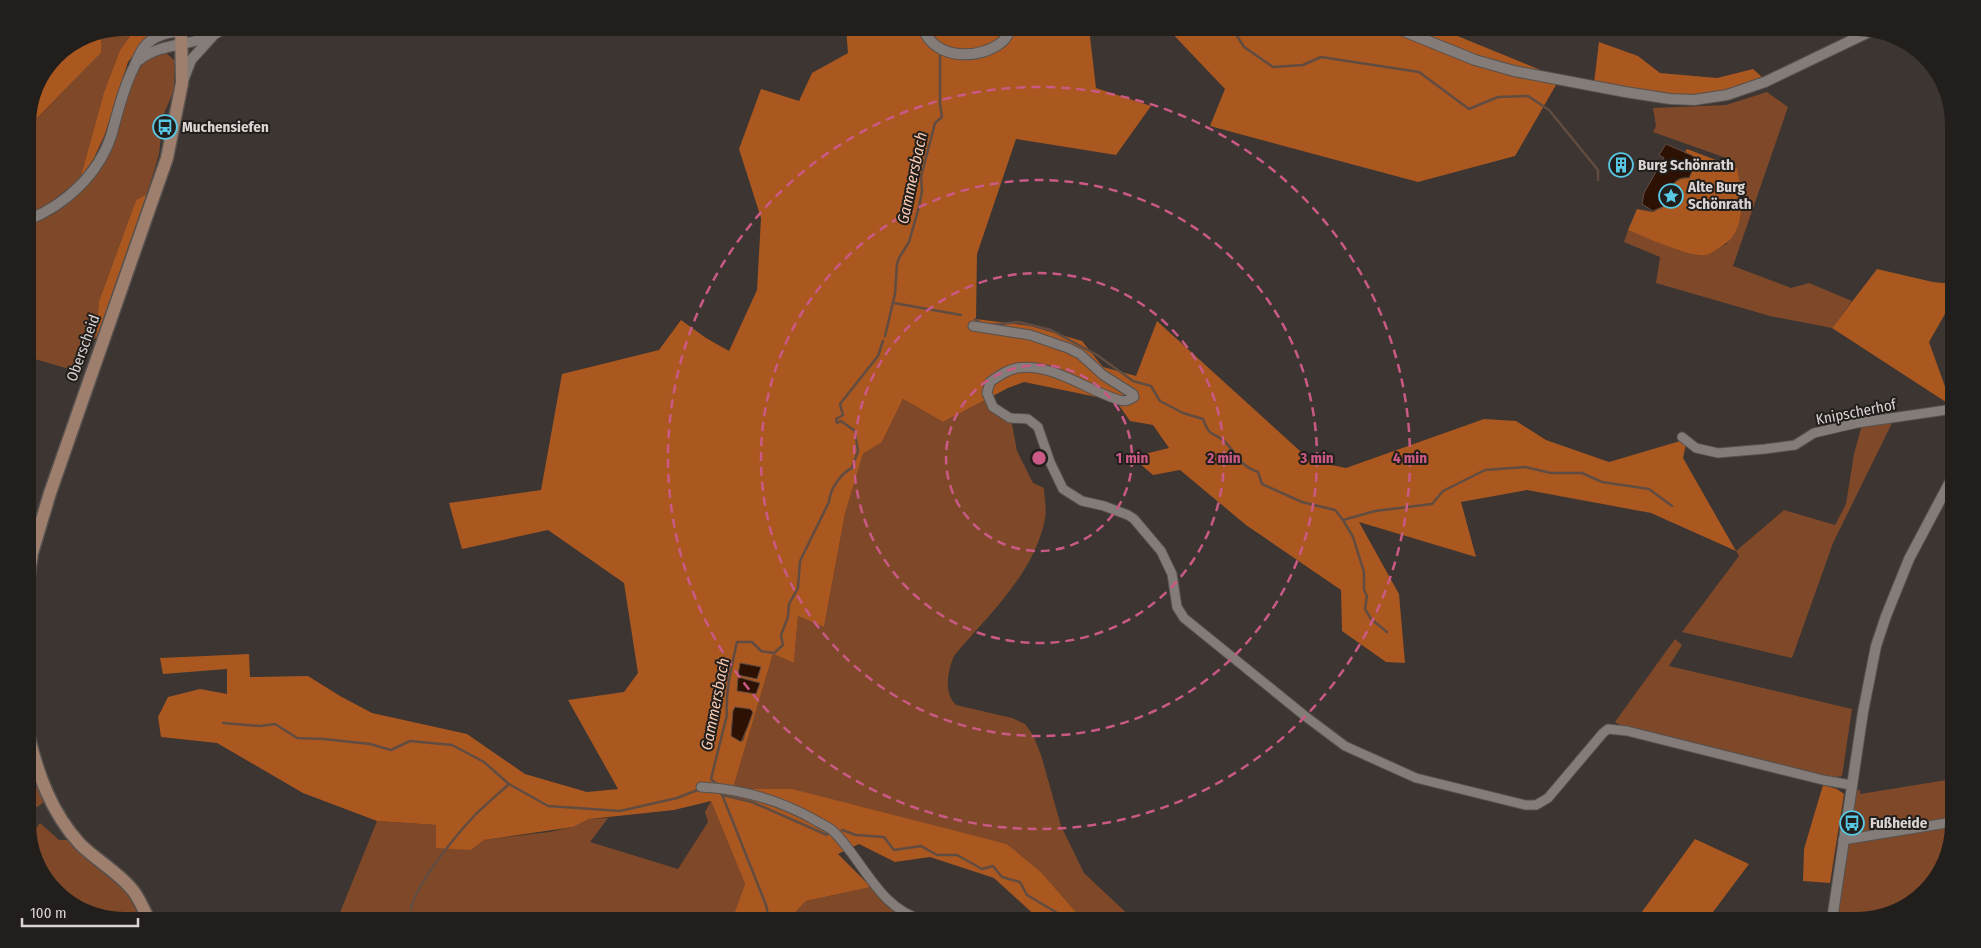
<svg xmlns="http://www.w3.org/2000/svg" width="1981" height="948" viewBox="0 0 1981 948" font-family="'Fira Sans Condensed',sans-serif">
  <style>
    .green { fill: #7f4929 }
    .forest { fill: #aa5720; fill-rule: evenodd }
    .water { fill: #2d1203; stroke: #614c41 }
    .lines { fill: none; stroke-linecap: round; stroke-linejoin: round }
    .stream { stroke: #614c41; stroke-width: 2.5 }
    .minor-casing { stroke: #56514e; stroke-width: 11 }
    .tertiary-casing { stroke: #56514e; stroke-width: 12 }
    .secondary-casing { stroke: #56514e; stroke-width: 15 }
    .minor { stroke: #847c78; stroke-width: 9 }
    .tertiary { stroke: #847c78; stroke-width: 10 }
    .secondary { stroke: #9e7e6c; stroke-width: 12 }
    .ring { fill: none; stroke: #ca5a85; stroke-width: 2.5; stroke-dasharray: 9 6 }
    .labels { text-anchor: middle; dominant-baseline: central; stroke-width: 4; stroke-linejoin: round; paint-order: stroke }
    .poi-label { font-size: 15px; font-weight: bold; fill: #dad5d3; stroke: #211e1c; text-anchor: start }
    .street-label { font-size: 15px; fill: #dad5d3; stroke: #211e1c }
    .water-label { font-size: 16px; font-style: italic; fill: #f7c9b0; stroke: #211e1c }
    .centre { fill: #ca5a85; stroke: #211e1c; stroke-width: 2.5 }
    .ring-label { font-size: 15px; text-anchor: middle; font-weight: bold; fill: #ca5a85; stroke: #211e1c; stroke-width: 4; stroke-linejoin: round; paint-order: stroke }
  </style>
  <rect width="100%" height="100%" fill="#3c3532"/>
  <g class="green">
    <path d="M124,28H136L120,50L104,92L80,179L42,209L28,214V127L101,53V32Z"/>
    <path d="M165,52L175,61L174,90L163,116L159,154L147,194L136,200L99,301L96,338L90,341L76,371L28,357V226C64,214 96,182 112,147C121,125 130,69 150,57C155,54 160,53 165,52Z"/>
    <path d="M1767,92L1788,107L1733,266L1791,288L1809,283L1852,301L1832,328L1770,316L1656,283L1660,257L1624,242L1628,230L1680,251L1705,255L1727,244L1737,168L1729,159L1653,132L1656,126L1653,108L1726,105Z"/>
    <path d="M989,398L1011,419L1017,451L1033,483L1044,488C1044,497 1047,509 1045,519C1034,574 989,614 954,656C948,670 943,693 956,705L1012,718L1025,724L1033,735L1041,755L1061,826L1084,873L1134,920H1083L1041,872L1007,844L913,821L745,789L734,785L773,654L794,663L798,616L824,627L845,514L863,454L882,442L903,399L943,422Z"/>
    <path d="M1894,419L1833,543L1792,658L1682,632L1739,556L1736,551L1784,510L1835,525L1846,504L1854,454L1862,425Z"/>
    <path d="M1675,639L1682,645L1669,666L1852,709L1842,776L1831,778L1628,729L1615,722Z"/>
    <path d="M28,759L45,801L37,807L34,806L28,800Z"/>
    <path d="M1953,779V819L1848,837L1853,791L1860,790V794Z"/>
    <path d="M711,801L745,884L734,914L723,920H664L643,912L639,920H337L377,821L436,825L471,850L483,840L549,832L573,827L589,819L608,818L590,842L678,869L708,822L705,812Z"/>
    <path d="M40,823L59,840H70L107,876L128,893L141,920H124L81,911L44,878L30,836Z"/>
    <path d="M1953,824L1944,867L1910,904L1857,920H1836L1847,845L1854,841Z"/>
    <path d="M871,887L892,909L910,920H788L806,901Z"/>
  </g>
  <g class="forest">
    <path d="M136,28H155L128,62L105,134L94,158L80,179L104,92L120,50Z"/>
    <path d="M846,28H1089L1096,88L1151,106L1116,155L1016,139L977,254L976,319L1031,326L1082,341L1103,367L1136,376L1157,321L1311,461L1346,468L1484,419L1516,421L1546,440L1609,462L1687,439L1683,458L1736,551L1651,513L1527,490L1461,502L1476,557L1359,522L1399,594L1405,663L1386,662L1342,631L1341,590L1246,525L1180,470L1153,475L1132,457L1169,448L1153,425L1130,421L1116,401L1024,382L1008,388L943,422L903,399L882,442L863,454L845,514L824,627L798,616L794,663L773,654L734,785L745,789H792L1007,844L1041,872L1083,920H1040L994,878L930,857L895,862L859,844L838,854L871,887L806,901L788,920H723L734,914L745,884L711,801L674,810L589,819L573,827L484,840L471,850L436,848V825L377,821L303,793L217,743L161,737L158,717L168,697L200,689L227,694V669L163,674L160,658L249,654L250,677L308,676L340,696L372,713L467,734L525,774L587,792L618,789L568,700L624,692L638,673L624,583L548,530L462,549L449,503L541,490L562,374L659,350L681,320L706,338L729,351L757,290L761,218L739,149L761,89L799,101L812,73L848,53ZM735,707L750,709L752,712L743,741L731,730L733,711Z"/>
    <path d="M1167,28H1385L1397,35L1403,28H1438L1560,78L1515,156L1418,182L1210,126L1225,89Z"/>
    <path d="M101,32V53L28,127V118L56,56L87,35Z"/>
    <path d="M1599,42L1638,56L1660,73L1717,78L1753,69L1763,78L1718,94L1675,97L1594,83Z"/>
    <path d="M1687,149L1737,168C1742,196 1748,233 1719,248C1715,250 1710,255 1705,255C1688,257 1645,237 1628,230L1637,209L1653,212L1665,206C1671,191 1671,178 1689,178L1695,165L1693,156L1685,152Z"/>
    <path d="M147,194L101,337L96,338L99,301L136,200Z"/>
    <path d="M1877,269L1933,282L1953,284V314H1945L1929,342L1952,406L1832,328Z"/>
    <path d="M1823,785L1837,789L1844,794L1830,883L1803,881L1804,849Z"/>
    <path d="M1695,839L1749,864L1707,920H1636Z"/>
  </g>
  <g class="water">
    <path d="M1666,144L1693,156L1695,165L1689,178C1671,176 1671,191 1664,206L1653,211L1642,204L1644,193L1664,158L1659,155Z"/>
    <path d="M740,663L761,667L757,679L738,675Z"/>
    <path d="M738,677L760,683L756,694L737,691Z"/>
    <path d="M735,707L750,709L753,712L748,726L741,742L731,736L733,711Z"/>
  </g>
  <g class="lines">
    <g class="stream">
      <path d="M1232,28L1244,47L1273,67L1303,65L1321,57L1419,72L1469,109L1498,97L1528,96L1549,110L1598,170V180"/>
      <path d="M942,35L945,28"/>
      <path d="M894,303L961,315"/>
      <path d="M975,319L983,325"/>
      <path d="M991,325L1019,322L1051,330L1097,355L1133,381L1151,386L1160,401L1183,413L1203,419C1211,439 1211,430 1224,441C1238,454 1238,465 1258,472L1262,484L1302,502L1335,510L1343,520L1375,511L1432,504L1443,491L1485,470L1525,467L1551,473H1582L1602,482L1649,489L1672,506"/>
      <path d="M885,336L895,294L897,264L899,258L909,242L919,207L922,191L921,177L935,123L942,117L940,104V52"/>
      <path d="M1343,520L1353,537L1364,572V590L1367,596L1365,609L1371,619L1387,632"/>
      <path d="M223,723L260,726L275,724L297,738L324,739L370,744L391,750L410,741L452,745L484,762L509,784L548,806L620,811L677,798L700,789"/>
      <path d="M719,786L711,779L727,715C725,691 732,665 737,642H752L761,651L774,653L783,645L781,635L788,617L789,604L798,588L800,561L829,502C830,489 841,473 852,468L858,451L855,431L841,421L837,423L836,419L843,415L840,404L878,356L883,341"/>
      <path d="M721,792L766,905L769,920"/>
      <path d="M722,795L752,802L827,835"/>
      <path d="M842,830L856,835L884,837L894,850L921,846L937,855H957L982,869L993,866L1002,877L1020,882L1027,895L1064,917L1083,920"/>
      <path d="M411,910C414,886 457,834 475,815C486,804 498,794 509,784"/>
    </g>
    <g class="minor-casing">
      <g id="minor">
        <path d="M973,326L1030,335L1068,348L1080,354L1103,375L1133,394L1134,397C1129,400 1125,402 1119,400C1088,391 1051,362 1017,368C1007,370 998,376 990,382L987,393L993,407L1010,418L1028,419L1038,427L1050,462L1063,489L1082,501L1104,506L1128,515L1134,519L1161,551L1172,574L1177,607L1184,618L1305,716L1345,746L1416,778L1525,805H1536L1548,798L1603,733L1608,729L1627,731L1823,780L1851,785"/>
        <path d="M1682,437L1696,448L1718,453L1765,449L1795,445L1814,433L1857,423L1953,409"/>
        <path d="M701,787C740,789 779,800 813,819C819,823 827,826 833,831C863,860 879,909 923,920"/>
        <path d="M1843,840L1953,822"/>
      </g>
    </g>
    <g class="tertiary-casing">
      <g id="tertiary">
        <path d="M923,28C934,60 980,61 1003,41C1007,37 1009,32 1011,28"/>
        <path d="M1396,28L1475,60L1514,71L1625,92L1670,99L1694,100L1727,95L1765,82L1871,31"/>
        <path d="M139,60C164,40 199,48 224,28"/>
        <path d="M183,81L191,60L212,37"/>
        <path d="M28,220C65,205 98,175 111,136C118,112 123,88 134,67C139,56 142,46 153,39C168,30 189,31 206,28"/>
        <path d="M1832,920L1863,712L1876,646L1886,616L1909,559L1953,476"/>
      </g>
    </g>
    <g class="secondary-casing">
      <g id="secondary">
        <path d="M28,580L32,553L50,493L167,158L182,83L181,28"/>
        <path d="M28,734C38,775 51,812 80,844C95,859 116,871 130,887C139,896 143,909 149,920"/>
      </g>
    </g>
    <use href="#minor" class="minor"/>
    <use href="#tertiary" class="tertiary"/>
    <use href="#secondary" class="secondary"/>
  </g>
  <g class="ring">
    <circle cx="1039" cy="458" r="93"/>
    <circle cx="1039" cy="458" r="185"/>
    <circle cx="1039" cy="458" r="278"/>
    <circle cx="1039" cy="458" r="371"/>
  </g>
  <defs>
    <g id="bus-ring" transform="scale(1.25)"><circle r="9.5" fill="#211e1c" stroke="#59c8e5" stroke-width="1.5"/><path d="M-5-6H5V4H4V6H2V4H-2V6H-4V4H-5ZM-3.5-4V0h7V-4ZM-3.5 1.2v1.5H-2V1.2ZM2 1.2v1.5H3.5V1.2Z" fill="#59c8e5"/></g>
    <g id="building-ring" transform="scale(1.25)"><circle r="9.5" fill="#211e1c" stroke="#59c8e5" stroke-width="1.5"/><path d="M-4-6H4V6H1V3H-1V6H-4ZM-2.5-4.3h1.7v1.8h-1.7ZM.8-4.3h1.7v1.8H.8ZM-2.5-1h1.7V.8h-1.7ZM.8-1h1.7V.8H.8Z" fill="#59c8e5"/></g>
    <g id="sight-ring" transform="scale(1.25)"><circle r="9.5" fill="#211e1c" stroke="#59c8e5" stroke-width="1.5"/><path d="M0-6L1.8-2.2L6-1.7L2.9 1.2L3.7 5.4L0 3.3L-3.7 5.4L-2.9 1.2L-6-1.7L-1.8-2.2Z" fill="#59c8e5"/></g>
  </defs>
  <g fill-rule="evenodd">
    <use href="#bus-ring" x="165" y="127"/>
    <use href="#building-ring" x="1621" y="165"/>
    <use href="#sight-ring" x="1671" y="196"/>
    <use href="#bus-ring" x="1852" y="823"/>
  </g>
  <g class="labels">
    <g class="poi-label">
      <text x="182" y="127">Muchensiefen</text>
      <text x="1638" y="165">Burg Schönrath</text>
      <text x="1688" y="187">Alte Burg<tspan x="1688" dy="17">Schönrath</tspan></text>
      <text x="1870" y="823">Fußheide</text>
    </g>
    <g class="street-label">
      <text transform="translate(83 348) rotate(-70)">Oberscheid</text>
      <text transform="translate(1856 412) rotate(-11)">Knipscherhof</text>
    </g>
    <g class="water-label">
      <text transform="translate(912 178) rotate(-78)">Gammersbach</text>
      <text transform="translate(715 704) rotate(-79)">Gammersbach</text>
    </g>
  </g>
  <path d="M0 0H1981V948H0ZM124 36H1857A88 88 0 0 1 1945 124V824A88 88 0 0 1 1857 912H124A88 88 0 0 1 36 824V124A88 88 0 0 1 124 36Z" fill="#211e1c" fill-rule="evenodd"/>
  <circle cx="1039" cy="458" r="8" class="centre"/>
  <g class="ring-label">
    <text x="1132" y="463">1 min</text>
    <text x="1224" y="463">2 min</text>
    <text x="1317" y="463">3 min</text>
    <text x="1410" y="463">4 min</text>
  </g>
  <path d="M22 918v8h116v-8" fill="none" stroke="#dad5d3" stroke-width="2.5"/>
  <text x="30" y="918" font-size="15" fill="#dad5d3" stroke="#211e1c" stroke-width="4" paint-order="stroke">100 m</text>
</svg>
